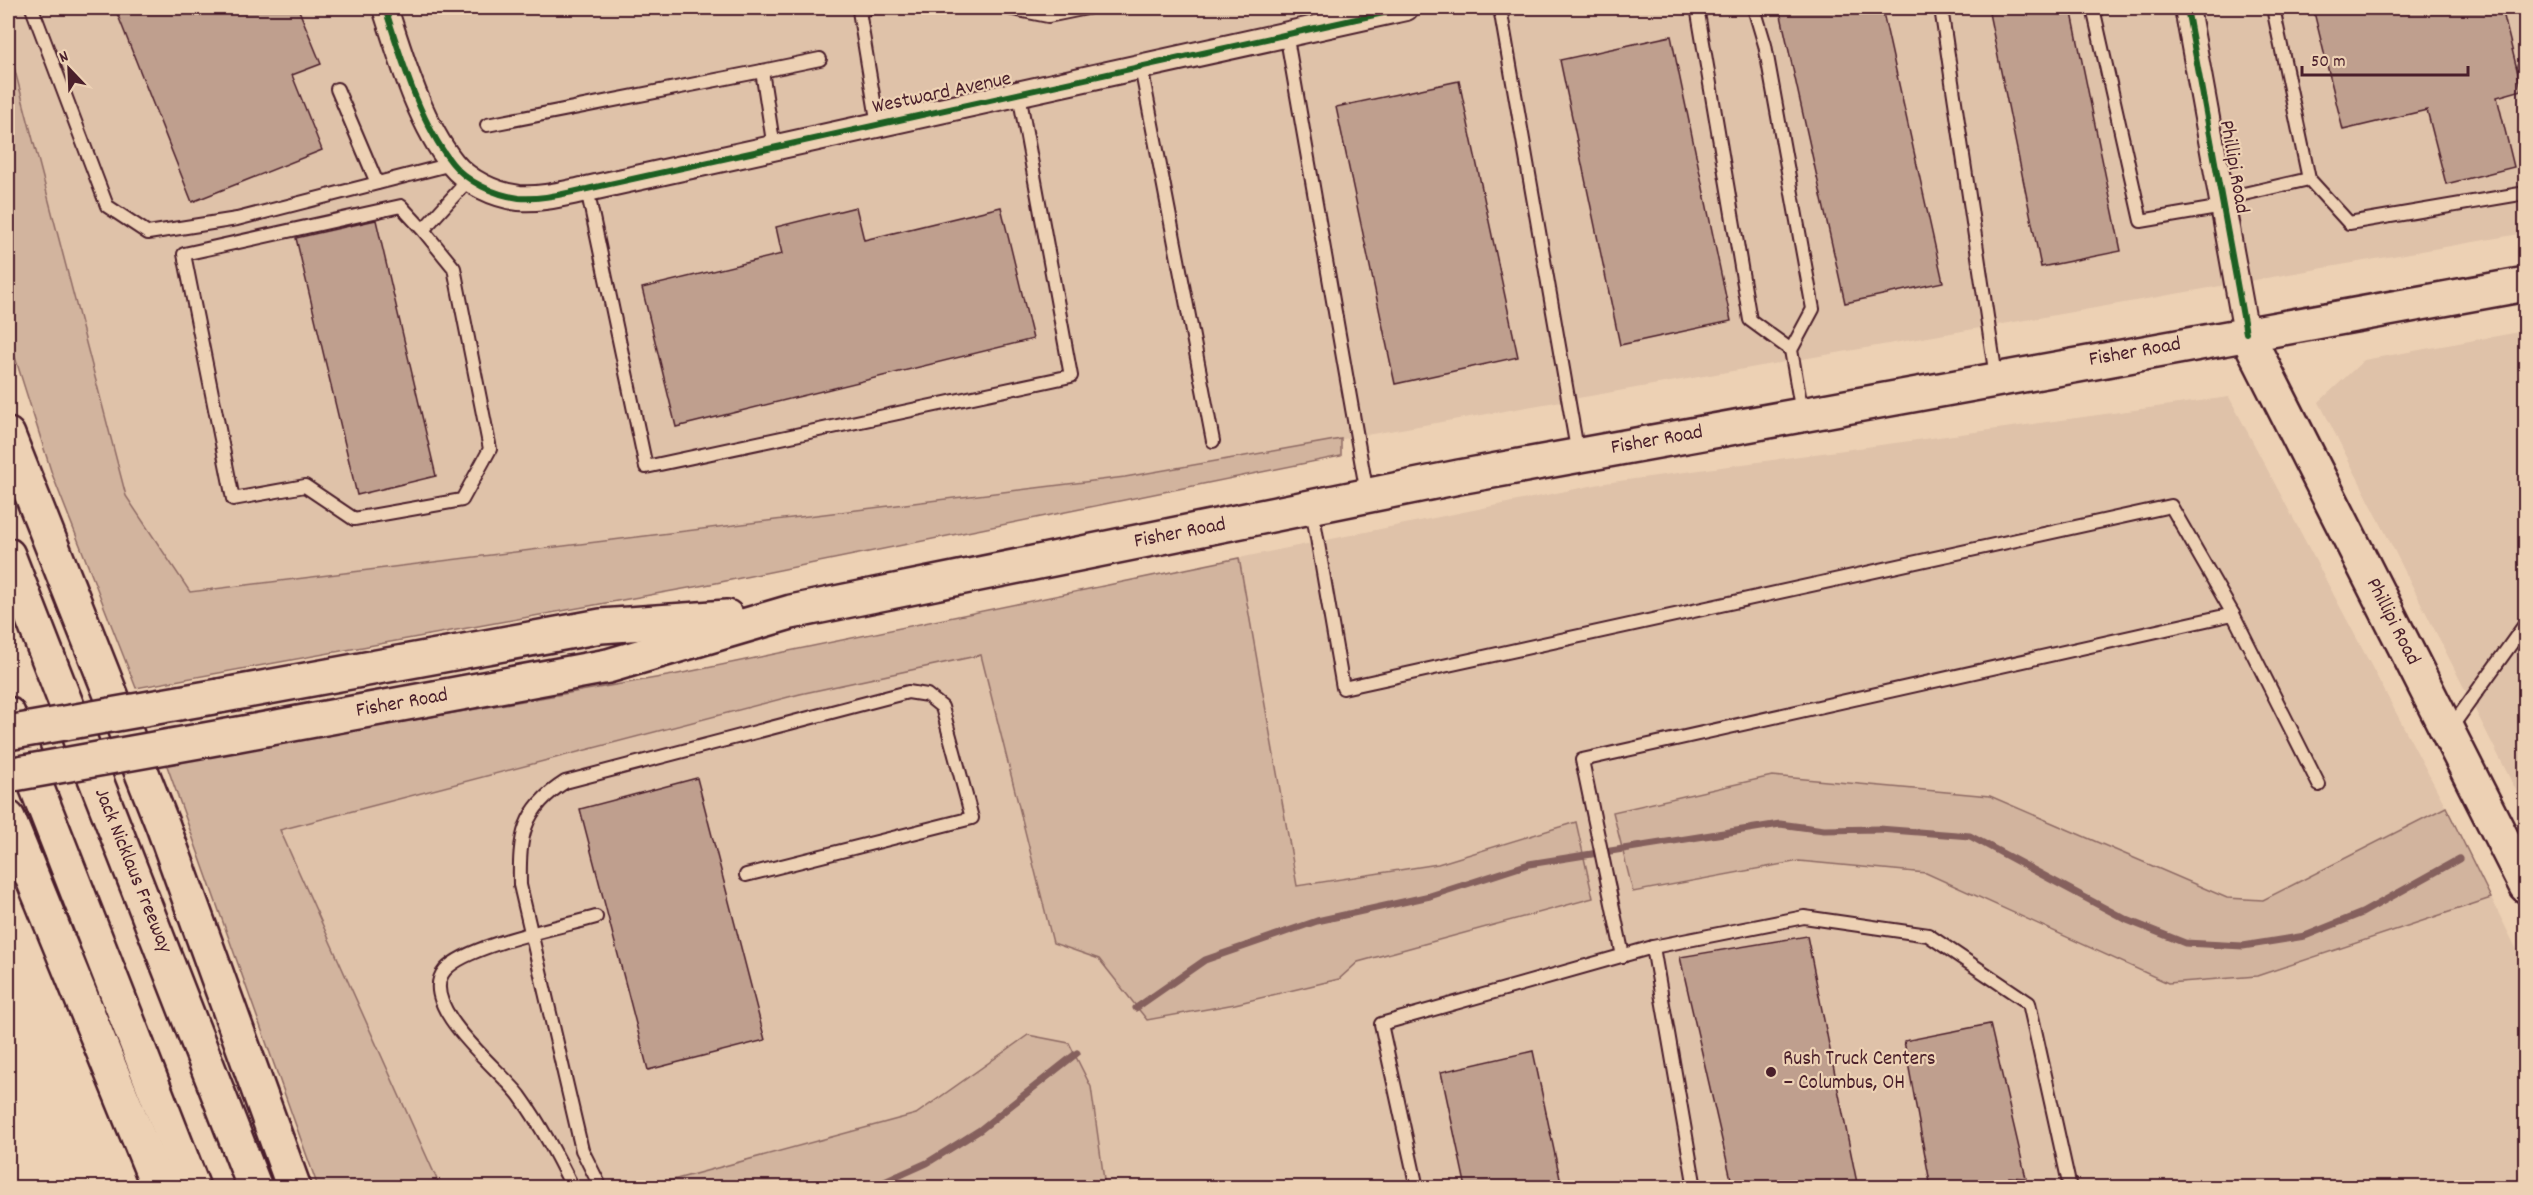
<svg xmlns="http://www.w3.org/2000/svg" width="2533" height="1195" viewBox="0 0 2533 1195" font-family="Dekko,sans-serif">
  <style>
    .built { fill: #dfc2a9 }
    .green { fill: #d2b49e; stroke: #8e6a64; stroke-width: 1.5 }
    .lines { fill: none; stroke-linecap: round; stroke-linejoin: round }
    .stream { stroke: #85605d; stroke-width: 7 }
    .building { fill: #bf9f8e; stroke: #4a1f2b; stroke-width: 1.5 }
    .service-casing { stroke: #4a1f2b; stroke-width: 16 }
    .minor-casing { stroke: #4a1f2b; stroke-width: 28 }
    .secondary-casing { stroke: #4a1f2b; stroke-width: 38 }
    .motorway-casing { stroke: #4a1f2b; stroke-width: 38 }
    .service { stroke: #edd1b4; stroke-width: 12 }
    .minor { stroke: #edd1b4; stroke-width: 24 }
    .secondary { stroke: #edd1b4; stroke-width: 33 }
    .motorway { stroke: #edd1b4; stroke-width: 33 }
    .secondary-bridge-casing { stroke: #4a1f2b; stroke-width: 38; stroke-linecap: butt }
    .secondary-bridge { stroke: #edd1b4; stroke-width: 33 }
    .cycleway-casing { stroke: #edd1b4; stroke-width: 10 }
    .cycleway { stroke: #1b5e20; stroke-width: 6 }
    .poi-dot { fill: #4a1f2b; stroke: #edd1b4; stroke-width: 2 }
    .labels { text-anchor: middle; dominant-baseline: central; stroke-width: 4.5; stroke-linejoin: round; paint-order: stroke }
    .street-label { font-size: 21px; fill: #4a1f2b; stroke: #edd1b4 }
    .poi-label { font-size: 21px; fill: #4a1f2b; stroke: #edd1b4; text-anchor: start }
  </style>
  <rect width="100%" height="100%" fill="#edd1b4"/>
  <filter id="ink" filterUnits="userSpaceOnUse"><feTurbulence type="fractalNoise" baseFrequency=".0167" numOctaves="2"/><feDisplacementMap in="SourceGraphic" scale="12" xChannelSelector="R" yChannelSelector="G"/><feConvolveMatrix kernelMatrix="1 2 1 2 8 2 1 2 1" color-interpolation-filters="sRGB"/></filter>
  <g filter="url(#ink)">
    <g class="built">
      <path d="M8,8H2525V233L1125,477L189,592L126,496L8,44Z"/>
      <path d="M2525,331V808L2319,402L2364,360Z"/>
      <path d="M2229,397L2446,807L2263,900L2227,898L1990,796L1633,892L1799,861L1926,873L2168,982L2257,976L2491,898L2525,966V1187L523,1188L439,1184L280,830L800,694L981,655L1053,943L1099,959L1147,1020L1339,979L1358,962L1592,898L1576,822L1438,864L1297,886L1239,558L1605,483Z"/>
    </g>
    <g class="green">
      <path d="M8,44L126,496L190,592L1125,477L1341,439V456L716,583L136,688L52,474L8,335Z"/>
      <path d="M1239,558L1297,886L1438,864L1576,822L1593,898L1358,962L1339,979L1235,1004L1147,1020L1099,959L1053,943L981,655L800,694L280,830L439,1184L523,1187H318L166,763L673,675Z"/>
      <path d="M1772,776L1990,796L2227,898L2263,900L2446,807L2491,898L2257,976L2168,983L1926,873L1799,861L1633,892L1613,812Z"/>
      <path d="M1028,1035L1069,1043L1091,1087L1105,1187H647L916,1114Z"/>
    </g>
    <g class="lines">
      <g class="stream">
        <path d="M1136,1008L1205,960L1317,921L1430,896L1529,864L1780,824L1824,830L1879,829L1970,836L2127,920L2185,943L2243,946L2305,936L2362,913L2459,859"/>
        <path d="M871,1188L927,1163L980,1130L1077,1053"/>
      </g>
    </g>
    <g class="building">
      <path d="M115,8H298L321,64L292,75L322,150L192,202Z"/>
      <path d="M1797,8H1882L1943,282L1845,303L1780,11Z"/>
      <path d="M1988,8H2071L2121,251L2041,267Z"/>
      <path d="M2313,8H2502L2522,90L2497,97L2514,167L2446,184L2427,110L2343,130Z"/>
      <path d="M1671,36L1731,321L1620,345L1560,60Z"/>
      <path d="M1459,81L1518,357L1395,384L1336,107Z"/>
      <path d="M856,207L864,240L1001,207L1033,339L676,427L642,288L782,254L776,227Z"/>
      <path d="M376,220L436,476L357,495L296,238Z"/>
      <path d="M697,778L765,1040L648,1070L580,809Z"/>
      <path d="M1807,936L1858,1188H1733L1680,957Z"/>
      <path d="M1990,1024L2026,1178L2009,1177L2010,1188H1931L1904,1041Z"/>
      <path d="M1533,1051L1562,1188H1466L1441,1072Z"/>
    </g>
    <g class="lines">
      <g class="service-casing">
        <g id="service">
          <path d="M32,8L107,206L148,233L237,219L452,164"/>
          <path d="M870,8L859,11L878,125"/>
          <path d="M1008,8L1048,16L1087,8"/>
          <path d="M1500,8L1578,455"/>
          <path d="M1704,8L1698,13L1750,320L1791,350"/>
          <path d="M1754,8L1765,45L1813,309L1791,350L1802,413"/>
          <path d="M1941,8L1996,377"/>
          <path d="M2093,8L2141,221L2223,207"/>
          <path d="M2273,8L2309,179L2349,223L2526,193"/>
          <path d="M1286,33L1367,494"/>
          <path d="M1141,67L1213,441"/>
          <path d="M762,71L820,59"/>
          <path d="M337,89L377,183"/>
          <path d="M487,125L762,71L774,148"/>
          <path d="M587,189L646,467L1071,376L1019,94"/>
          <path d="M2222,199L2309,179"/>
          <path d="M423,230L454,268L490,449L462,500L354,519L305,486L233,499L184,254L401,206L423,230L470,178"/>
          <path d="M1312,509L1343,688L2171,506L2233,614"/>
          <path d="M2450,729L2526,623"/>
          <path d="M1653,947L1695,1188"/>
          <path d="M1623,956L1582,760L2233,614L2319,785"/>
          <path d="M573,1188C557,1156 541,1125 520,1096C503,1072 415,1005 445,970C467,945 561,927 596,917"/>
          <path d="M601,1188L582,1150L520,885C519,837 522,809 565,782L908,692L927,695L942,707L972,818L746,875"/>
          <path d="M1417,1188L1381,1024L1653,947L1804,917L1928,935L2029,1003L2070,1188"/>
        </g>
      </g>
      <g class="minor-casing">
        <g id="minor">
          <path d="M385,8C401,57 419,121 452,163C467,182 495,195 519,198C541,200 566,193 587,189L1406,8"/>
          <path d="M2187,8L2246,333"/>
        </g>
      </g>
      <g class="secondary-casing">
        <g id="secondary">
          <path d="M2246,333L2526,886"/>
          <path d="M219,696L601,626L727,617"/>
          <path d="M233,735L608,666L791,612L1459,477L2526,284"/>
        </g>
      </g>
      <g class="motorway-casing">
        <g id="motorway">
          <path d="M8,435L163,826L294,1188"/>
          <path d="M8,555L255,1188"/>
          <path d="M8,714L193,1188"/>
          <path d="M8,818L159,1188"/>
        </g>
      </g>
      <use href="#service" class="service"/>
      <use href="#minor" class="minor"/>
      <use href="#secondary" class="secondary"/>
      <use href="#motorway" class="motorway"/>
      <g class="secondary-bridge-casing">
        <g id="secondary-bridge">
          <path d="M8,733L219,696"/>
          <path d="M8,775L233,735"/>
        </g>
      </g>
      <use href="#secondary-bridge" class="secondary-bridge"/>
      <g class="cycleway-casing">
        <g id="cycleway">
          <path d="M385,8C401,57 419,121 452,163C467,182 495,195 519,198C541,200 566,193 587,189L1406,8"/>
          <path d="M2187,8L2246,333"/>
        </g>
      </g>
      <use href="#cycleway" class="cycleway"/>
    </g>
  </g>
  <circle class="poi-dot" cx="1771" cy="1072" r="6"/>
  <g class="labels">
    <g class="street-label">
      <text transform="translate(942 94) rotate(-12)">Westward Avenue</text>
      <text transform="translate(2233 167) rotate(80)">Phillipi Road</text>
      <text transform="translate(2135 353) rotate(-10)">Fisher Road</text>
      <text transform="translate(1657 441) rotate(-10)">Fisher Road</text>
      <text transform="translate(1180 534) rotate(-11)">Fisher Road</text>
      <text transform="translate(2392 622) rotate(63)">Phillipi Road</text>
      <text transform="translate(402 704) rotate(-10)">Fisher Road</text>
      <text transform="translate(132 871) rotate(68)">Jack Nicklaus Freeway</text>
    </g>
    <g class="poi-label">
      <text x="1783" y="1060">Rush Truck Centers<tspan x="1783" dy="24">– Columbus, OH</tspan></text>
    </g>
  </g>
  <rect width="2533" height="1195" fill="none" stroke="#edd1b4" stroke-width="30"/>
  <rect x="15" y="15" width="2503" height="1165" fill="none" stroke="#4a1f2b" stroke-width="2" filter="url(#ink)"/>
  <g transform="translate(69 69) rotate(337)" stroke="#edd1b4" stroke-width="4.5" paint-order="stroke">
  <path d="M0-4.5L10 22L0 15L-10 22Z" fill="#4a1f2b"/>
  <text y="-9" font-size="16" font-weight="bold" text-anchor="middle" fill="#4a1f2b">N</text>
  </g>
  <path d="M2302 66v9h166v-9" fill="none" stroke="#4a1f2b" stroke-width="3"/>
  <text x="2311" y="66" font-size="18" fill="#4a1f2b" stroke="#edd1b4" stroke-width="4.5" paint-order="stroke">50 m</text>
</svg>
